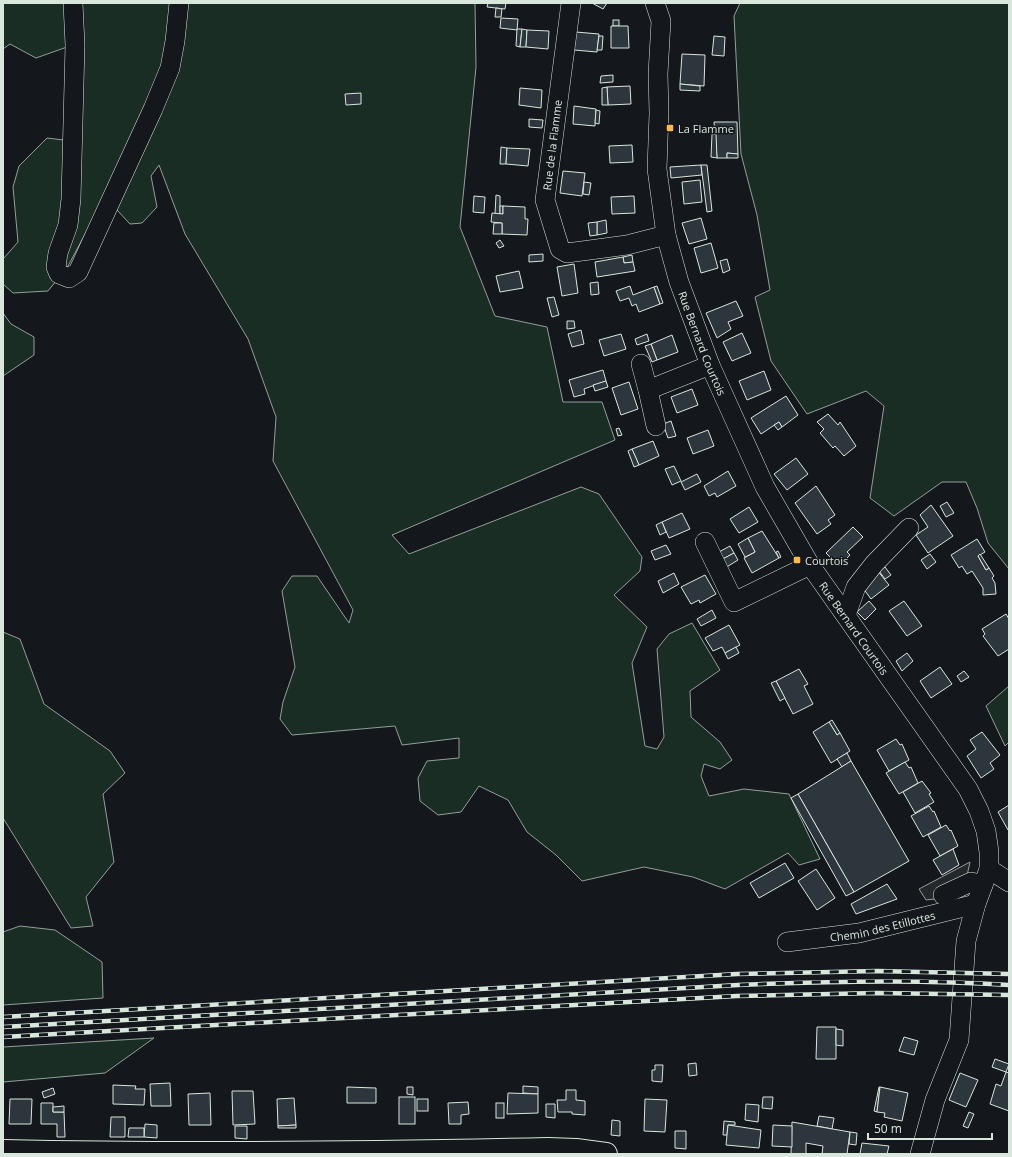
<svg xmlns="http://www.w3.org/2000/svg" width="1012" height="1157" viewBox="0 0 1012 1157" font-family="'Open Sans',sans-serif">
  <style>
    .green { fill: #1a2d24; stroke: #939e99 }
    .parking { fill: #24282b; stroke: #939e99 }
    .building { fill: #2c363c; stroke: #d8e6dc }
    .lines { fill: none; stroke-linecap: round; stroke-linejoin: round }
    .minor-casing { stroke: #d8e6dc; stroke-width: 20 }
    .major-casing { stroke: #d8e6dc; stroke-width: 24 }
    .minor { stroke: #14181c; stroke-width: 19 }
    .major { stroke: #14181c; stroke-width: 22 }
    .rail-casing { stroke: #d8e6dc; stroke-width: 4.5 }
    .rail { stroke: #14181c; stroke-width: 3; stroke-dasharray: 9; stroke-linecap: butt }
    .poi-dot { fill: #ffb74d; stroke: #14181c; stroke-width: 1.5 }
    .labels { text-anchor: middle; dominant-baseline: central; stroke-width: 3; stroke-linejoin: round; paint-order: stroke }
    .poi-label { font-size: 11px; fill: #d8e6dc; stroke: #14181c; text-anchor: start }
    .street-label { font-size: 11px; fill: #d8e6dc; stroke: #14181c }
  </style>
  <rect width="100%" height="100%" fill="#14181c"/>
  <g class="green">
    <path d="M3,3H64L67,47L36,58L10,44L3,49Z"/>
    <path d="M77,3H475L476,67L460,227L495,316L547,327L563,402H602L615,440L392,535L409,554L581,487L599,494L642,557L640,571L614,595L647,627L632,663L645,746L657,749L664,737L657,649L669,634L692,623L720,670L690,691L691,717L720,742L732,760L720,769L704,764L701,776L709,796L744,789L789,794L820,859L799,865L788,853L725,889L693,877L644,867L582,881L556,855L527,832L508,800L479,786L461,812L438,815L420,801L418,778L427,761L459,758V738L402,745L395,726L292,735L280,719L283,702L295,667L282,591L292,576H317L349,623L353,610L273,461L276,417L248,339L185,234L159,165L151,176L157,207L142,223L130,224L105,197L68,266L48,291L13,293L3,284V259L18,242L13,187L19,166L47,138L80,142Z"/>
    <path d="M740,3H1009V569L988,543L977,508L966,482H942L894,516L870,498L884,406L866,391L807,414L771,361L755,297L770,290L757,215L741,154L734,16Z"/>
    <path d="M3,313L11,324L34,337V355L3,376Z"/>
    <path d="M3,632L20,639L44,704L110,751L125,773L103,794L114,862L86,897L93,926L71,928L3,818Z"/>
    <path d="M1009,686V742L1005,746L986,706Z"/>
    <path d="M20,926L55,930L102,962L103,998L3,1005V932Z"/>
    <path d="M154,1038L105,1073L3,1082V1047Z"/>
  </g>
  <path class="parking" d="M970,862L966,880L943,898L926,900L919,889Z"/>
  <g class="building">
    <path d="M488,3H506L505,9L487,7Z"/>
    <path d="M592,3H607L603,9Z"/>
    <path d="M496,8L502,9L501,17H495Z"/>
    <path d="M501,18L518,19L517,30L500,28Z"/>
    <rect x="613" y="20" width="6" height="6"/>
    <path d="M611,26H628L629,48H611Z"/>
    <path d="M517,29H522L520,47L516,46Z"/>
    <path d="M522,29L527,30L526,47H520Z"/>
    <path d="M527,30L549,31L548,49L526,47Z"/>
    <path d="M576,32L599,34L597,52L574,50Z"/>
    <path d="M599,36H603L602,50H597Z"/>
    <path d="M714,36L725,37L724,56L712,55Z"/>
    <path d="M682,54L705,55L704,86L680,84Z"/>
    <path d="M613,75V82L600,83L601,76Z"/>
    <path d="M680,84L700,86V91L680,90Z"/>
    <path d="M630,86L631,104L608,105L607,87Z"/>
    <path d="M607,87L608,105H602V88Z"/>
    <path d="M520,88L542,90L541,108L519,105Z"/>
    <path d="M361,93V104L346,105L345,94Z"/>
    <path d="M574,106L596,109L595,126L573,124Z"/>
    <path d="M596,110L600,111L599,124L595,123Z"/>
    <path d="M529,119L543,120L542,128L529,127Z"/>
    <path d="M714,122H737L738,154L727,153V158H717Z"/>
    <path d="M712,134H716L717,158L711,157Z"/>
    <path d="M632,145L633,162L610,163L609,146Z"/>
    <path d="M501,147L507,148L506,164H500Z"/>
    <path d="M507,148L530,149L528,166L506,164Z"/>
    <path d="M727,153L738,154V158H727Z"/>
    <path d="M701,165L702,175L671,178L670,167Z"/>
    <path d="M701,165H707L712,211L707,212Z"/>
    <path d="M563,171L585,173L582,196L560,193Z"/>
    <path d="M700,180L702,202L684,204L682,182Z"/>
    <path d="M584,182L591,183L589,195L583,194Z"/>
    <path d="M496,195L500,196V214H495Z"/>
    <path d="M474,196L485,197L484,213L473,212Z"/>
    <path d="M634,196L635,213L612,214L611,197Z"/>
    <rect x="500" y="206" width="3" height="8"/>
    <path d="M503,206L525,207V219H528L527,235L502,234V223L491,222L492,213L503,214Z"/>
    <path d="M701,218L707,239L689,244L682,223Z"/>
    <path d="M606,220L607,233L597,235V222Z"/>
    <path d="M597,222V235L590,236L588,223Z"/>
    <path d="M494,223H502V234H493Z"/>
    <path d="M500,240L504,246L499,248L496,243Z"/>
    <path d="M711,243L718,268L701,273L694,248Z"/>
    <path d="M543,254V261L529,262V255Z"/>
    <path d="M632,255L633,262L624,263L623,257Z"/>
    <path d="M623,257L624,263L633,262L635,271L597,277L595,262Z"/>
    <path d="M727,259L730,270L723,273L720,261Z"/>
    <path d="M574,264L578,293L562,296L557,267Z"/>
    <path d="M519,271L523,288L500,292L496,276Z"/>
    <path d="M598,282L599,294L591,295L590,283Z"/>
    <path d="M630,286L633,295L654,287L660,304L639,312L636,304L632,306L629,298L620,301L616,291Z"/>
    <path d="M657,286L663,303L660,304L654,287Z"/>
    <path d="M554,297L559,315L552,317L547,298Z"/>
    <path d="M736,301L743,316L728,322L731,329L717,338L706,313Z"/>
    <path d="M567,321H574L575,328L567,329Z"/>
    <path d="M581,330L584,344L572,347L568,334Z"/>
    <path d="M742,333L751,353L732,361L723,342Z"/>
    <path d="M621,334L626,349L604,356L599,340Z"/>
    <path d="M647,334L649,341L637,345L635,339Z"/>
    <path d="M672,335L678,352L657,360L651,344Z"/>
    <path d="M651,344L657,360L652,362L645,346Z"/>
    <path d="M603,370L606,381L584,389L585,394L574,397L569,380Z"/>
    <path d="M764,371L771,390L747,400L739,381Z"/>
    <path d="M606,381L608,387L595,391L593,385Z"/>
    <path d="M629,382L638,409L621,415L612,388Z"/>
    <path d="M692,389L698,405L677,413L671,397Z"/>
    <path d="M786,396L798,415L782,427L779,422L761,434L751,418Z"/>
    <path d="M828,414L838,425L840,422L856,446L844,456L835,446L833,448L820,433L824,429L817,422Z"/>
    <path d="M671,421L676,436L668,438L663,424Z"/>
    <path d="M779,422L782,427L778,430L774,425Z"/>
    <path d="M619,428L622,435L618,436L616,429Z"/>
    <path d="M708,430L714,446L693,454L687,438Z"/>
    <path d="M653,441L659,456L639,465L632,449Z"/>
    <path d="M632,449L639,465L634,467L628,451Z"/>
    <path d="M796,458L808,474L787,490L774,474Z"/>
    <path d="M674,466L681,481L672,485L665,469Z"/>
    <path d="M728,471L736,486L717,497L715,493L709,496L704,486Z"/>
    <path d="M697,474L701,482L685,490L681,482Z"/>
    <path d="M816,486L835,515L828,520L831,524L817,534L795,503Z"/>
    <path d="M947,502L954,513L946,517L940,506Z"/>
    <path d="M931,505L953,536L928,553L916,535L928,527L920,515Z"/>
    <path d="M749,507L758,522L739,533L730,519Z"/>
    <path d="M682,513L690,529L669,538L662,522Z"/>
    <path d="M662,522L666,532L660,535L656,525Z"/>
    <path d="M853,527L863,537L847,552L850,555L839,566L826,553Z"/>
    <path d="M762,531L779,558L752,573L744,558L755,552L748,538Z"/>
    <path d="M748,538L755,552L745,557L738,544Z"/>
    <path d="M977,539L985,552L978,556L986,570L989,568L994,576L992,578L995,583L996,594L983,595V588L972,571L967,574L962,566L959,568L951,555Z"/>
    <path d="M666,545L671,554L655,560L651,551Z"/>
    <path d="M730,546L734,553L721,560L717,553Z"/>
    <path d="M778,551L781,557L779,558L776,552Z"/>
    <path d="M734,553L738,560L725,568L721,560Z"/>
    <path d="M930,554L936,562L927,569L921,560Z"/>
    <path d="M980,554L989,568L986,570L978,556Z"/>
    <path d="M885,567L891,575L885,579L879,571Z"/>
    <path d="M877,570L889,585L871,599L860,584Z"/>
    <path d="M674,573L679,584L663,593L658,581Z"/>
    <path d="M705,575L716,594L700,603L699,600L691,604L681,587Z"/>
    <path d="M869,601L876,609L865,620L857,612Z"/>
    <path d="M904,601L922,626L907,636L889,611Z"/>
    <path d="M712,610L716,618L701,626L697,619Z"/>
    <path d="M1006,614L1009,619V649L998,656L983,636L985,634L982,629Z"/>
    <path d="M729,625L740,645L725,653L722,647L713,651L705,638Z"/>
    <path d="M736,647L739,653L728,659L725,653Z"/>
    <path d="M907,653L913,661L902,671L896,661Z"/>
    <path d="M940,667L952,684L931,698L920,681Z"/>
    <path d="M799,669L808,684L804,686L813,704L793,714L776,681Z"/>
    <path d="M964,671L969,677L961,682L957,676Z"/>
    <path d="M776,681L785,698L780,701L771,683Z"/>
    <path d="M832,720L840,733L837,735L829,722Z"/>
    <path d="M829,722L837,735L840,733L850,751L831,763L813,732Z"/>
    <path d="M982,732L1000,755L990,763L994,769L981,778L967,756L976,749L970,740Z"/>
    <path d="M896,739L900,745L902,744L909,760L889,771L877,750Z"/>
    <path d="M847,753L851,761L842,767L837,759Z"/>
    <path d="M851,761L909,861L854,892L798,794Z"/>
    <path d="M905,762L909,768L911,767L918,783L899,794L886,773Z"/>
    <path d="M922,781L931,793L929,794L934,802L915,813L903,792Z"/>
    <path d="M798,794L854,892L846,896L791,798Z"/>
    <path d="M1009,805V829L1008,830L998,812Z"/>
    <path d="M929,806L933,812L934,811L941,827L923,837L911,816Z"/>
    <path d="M946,825L950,831L951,830L958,846L940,856L928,835Z"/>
    <path d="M953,849L959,865L942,875L933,860Z"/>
    <path d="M785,863L794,878L759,898L750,883Z"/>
    <path d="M816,869L835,898L817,910L798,881Z"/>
    <path d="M887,884L897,899L856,914L851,904Z"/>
    <path d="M817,1027H836V1059H816Z"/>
    <path d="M836,1029L843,1030V1046L836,1045Z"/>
    <path d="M904,1037L918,1041L914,1055L899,1051Z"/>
    <path d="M995,1059L1009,1064L1006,1072L992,1067Z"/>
    <path d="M696,1063L697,1075L689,1076L688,1064Z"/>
    <path d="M655,1065H663L662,1082L652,1081V1070H655Z"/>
    <path d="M1006,1072L1009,1073V1111L990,1104L996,1084L1001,1086Z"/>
    <path d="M960,1073L978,1080L966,1107L949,1100Z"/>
    <path d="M170,1083L171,1106H151L150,1084Z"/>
    <path d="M113,1085L136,1086L135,1089H145L144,1105L113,1104Z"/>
    <path d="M523,1086L538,1087V1094L523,1093Z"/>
    <path d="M347,1087L376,1088V1103H347Z"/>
    <path d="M407,1087H413V1095L407,1094Z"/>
    <path d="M879,1087H880L877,1112L874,1111Z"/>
    <path d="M880,1087L908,1093L902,1121L884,1117L885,1113L877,1112Z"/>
    <path d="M53,1088L55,1094L44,1098L42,1092Z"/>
    <path d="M566,1090H576V1100L585,1101V1115L572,1114V1112H558L557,1100H566Z"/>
    <path d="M232,1091H253L255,1124L233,1125Z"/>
    <path d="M210,1093L211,1125H189L188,1094Z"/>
    <path d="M508,1093L538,1094V1113L507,1114Z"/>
    <rect x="399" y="1097" width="16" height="27"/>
    <path d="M763,1097H773L772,1109L762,1108Z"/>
    <path d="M294,1098L296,1125L278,1126L277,1099Z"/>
    <path d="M10,1099H32L31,1124H9Z"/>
    <rect x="417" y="1099" width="11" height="12"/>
    <path d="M645,1099L667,1100L665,1132L644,1131Z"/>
    <path d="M468,1102L469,1114L461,1115V1124H449L448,1103Z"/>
    <path d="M41,1103H53V1112H64L65,1137H57V1124H41Z"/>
    <rect x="496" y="1103" width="8" height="15"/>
    <path d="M546,1104H555V1118L546,1117Z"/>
    <path d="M746,1104L759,1105L758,1122L745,1120Z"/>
    <path d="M64,1106V1112H53V1107Z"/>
    <path d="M969,1112L974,1114L968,1128L963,1126Z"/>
    <path d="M819,1116L834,1118L832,1129L817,1126Z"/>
    <path d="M111,1117H125V1137H110Z"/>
    <path d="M612,1120L620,1121V1136L611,1135Z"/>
    <path d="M724,1121L735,1122V1125H728L727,1135H723Z"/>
    <path d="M792,1122L850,1132L847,1154H822L823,1146L806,1143V1154H791Z"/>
    <path d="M145,1124L157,1125V1138L144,1137Z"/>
    <path d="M296,1125V1128H278V1126Z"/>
    <path d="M728,1125L761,1130L759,1148L726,1145Z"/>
    <path d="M773,1125L792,1126V1147L772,1146Z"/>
    <path d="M235,1126H247V1139L235,1138Z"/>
    <path d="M129,1128H144V1137H128Z"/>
    <path d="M675,1131H686V1149L675,1148Z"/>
    <path d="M850,1132L857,1133L856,1145L849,1144Z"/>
    <path d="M862,1143L889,1146L887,1154H860Z"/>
  </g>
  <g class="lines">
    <g class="minor-casing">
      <g id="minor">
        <path d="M73,3L75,45L71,199L68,225L58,253L56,267L59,274L69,278L78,272L153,109L170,68L175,41L179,3"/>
        <path d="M571,3L545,200L560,249L567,253L627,245L666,235"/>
        <path id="s1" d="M655,3L661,21L658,74L659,113L657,169L666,235L679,282L710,365L765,487L810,565L968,789L979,811L986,831L989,852V869L976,904L966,941L959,1040L935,1100L920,1154"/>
        <path d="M641,364L648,390L710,365"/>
        <path d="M648,390L656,426"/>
        <path d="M705,542L734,602L810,565"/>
        <path d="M846,615L856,587L874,564L909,528"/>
        <path d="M989,869L1009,882"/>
        <path d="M943,895L971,882L983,885"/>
        <path id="s2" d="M787,942L859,933L976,904"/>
      </g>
    </g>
    <g class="major-casing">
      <path id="major" d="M3,1151C185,1155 366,1153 548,1149L576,1150L606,1154"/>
    </g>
    <use href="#minor" class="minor"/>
    <use href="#major" class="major"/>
    <g class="rail-casing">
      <g id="rail">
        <path d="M3,1017L737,974L877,971L1009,974"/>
        <path d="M3,1027L738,985C828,981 919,979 1009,985"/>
        <path d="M3,1037L737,996L877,993L1009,995"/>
      </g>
    </g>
    <use href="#rail" class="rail"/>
  </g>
  <g class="poi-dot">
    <rect x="666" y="124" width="8" height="8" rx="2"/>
    <rect x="793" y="556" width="8" height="8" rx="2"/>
  </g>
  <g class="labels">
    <g class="poi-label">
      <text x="678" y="128">La Flamme</text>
      <text x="805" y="560">Courtois</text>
    </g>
    <g class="street-label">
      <text transform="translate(552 145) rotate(-83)">Rue de la Flamme</text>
      <text stroke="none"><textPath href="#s1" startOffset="348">Rue Bernard Courtois</textPath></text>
      <text stroke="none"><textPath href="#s1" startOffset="672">Rue Bernard Courtois</textPath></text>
      <text stroke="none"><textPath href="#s2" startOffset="97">Chemin des Etillottes</textPath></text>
    </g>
  </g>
  <rect width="1012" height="1157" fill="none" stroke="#d8e6dc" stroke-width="8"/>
  <path d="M868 1133v6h124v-6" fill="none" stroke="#d8e6dc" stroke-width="2"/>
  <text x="874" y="1133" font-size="12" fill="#d8e6dc" stroke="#14181c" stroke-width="3" paint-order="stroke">50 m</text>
</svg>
